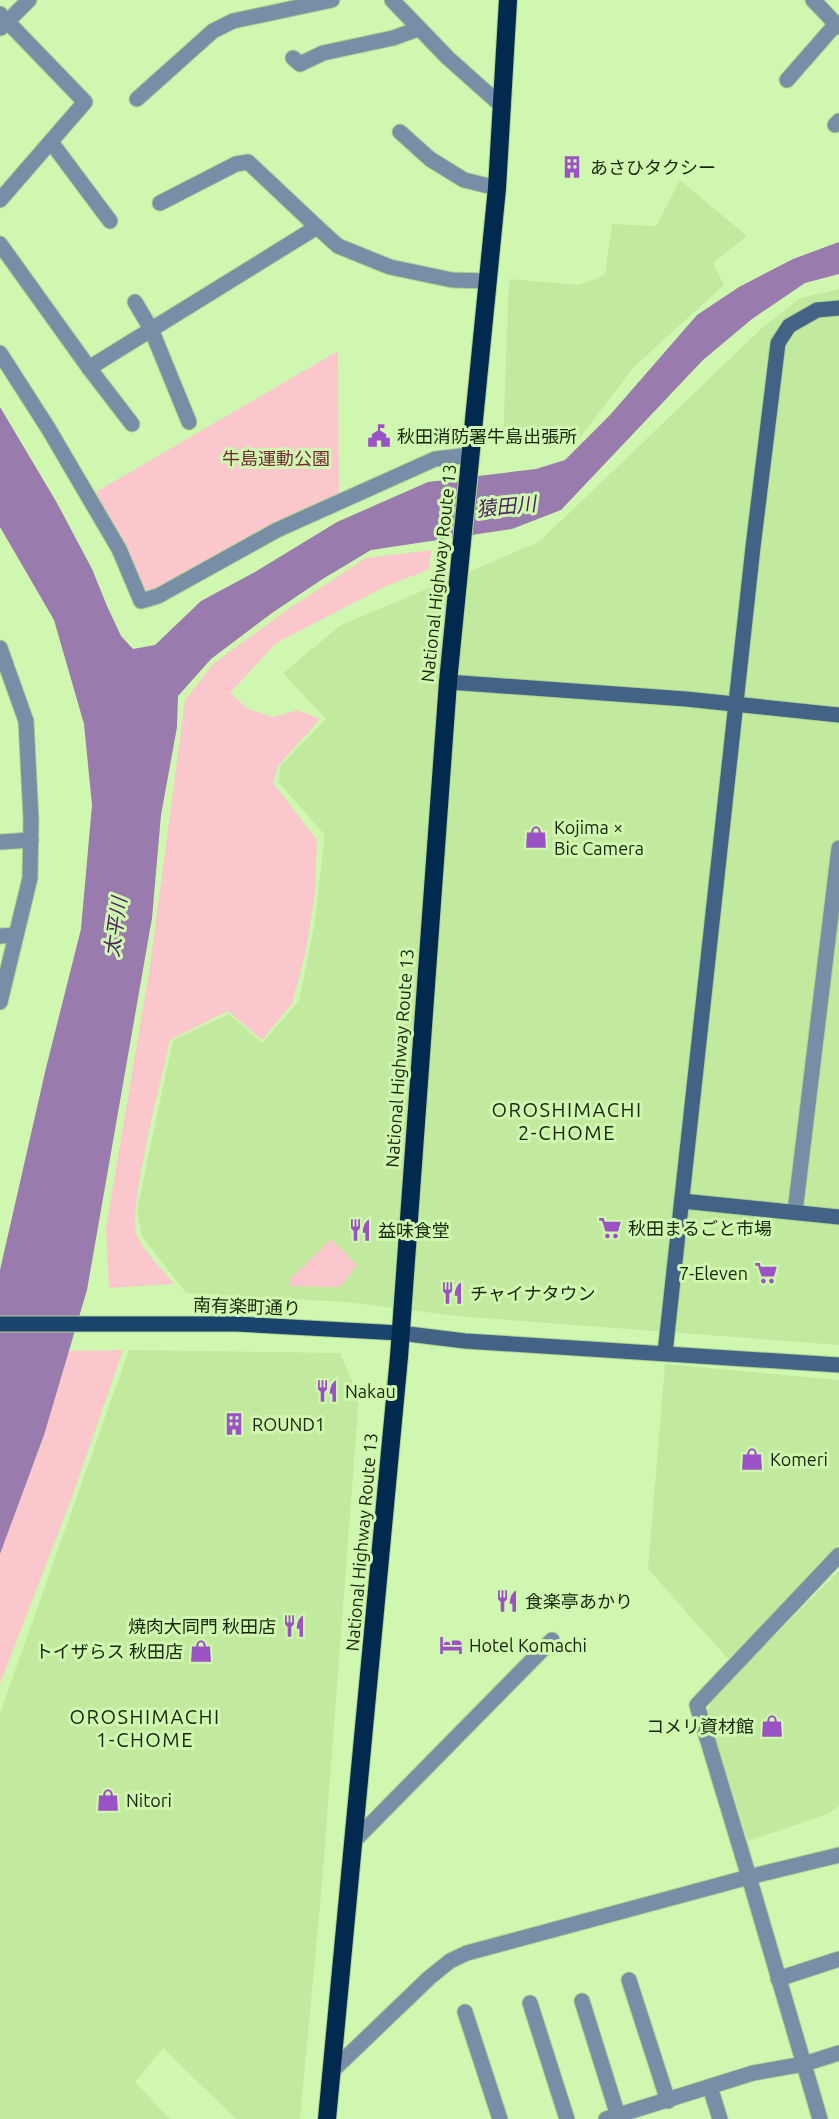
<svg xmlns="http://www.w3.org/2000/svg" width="839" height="2119" viewBox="0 0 839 2119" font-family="Ubuntu,'Noto Sans JP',sans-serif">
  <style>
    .built { fill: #c1ea9e }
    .green { fill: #fac7cc }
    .water { fill: #9a7bae }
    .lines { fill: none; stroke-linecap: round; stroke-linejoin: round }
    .street-casing { stroke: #afd192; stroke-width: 17 }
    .secondary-casing { stroke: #afd192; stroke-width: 17 }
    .primary-casing { stroke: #afd192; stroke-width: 17 }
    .highway-casing { stroke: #afd192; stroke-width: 20 }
    .street { stroke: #788ea7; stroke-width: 15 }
    .secondary { stroke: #426386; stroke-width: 15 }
    .primary { stroke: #1a446e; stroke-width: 15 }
    .highway { stroke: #022a4f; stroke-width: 18 }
    .labels { text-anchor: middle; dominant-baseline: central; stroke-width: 6; stroke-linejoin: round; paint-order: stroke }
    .poi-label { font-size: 18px; fill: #18260a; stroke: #d0f7b0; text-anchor: start }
    .park-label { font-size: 18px; fill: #772838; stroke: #d0f7b0 }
    .street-label { font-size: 18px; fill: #18260a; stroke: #d0f7b0 }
    .water-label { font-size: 20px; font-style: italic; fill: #4d2564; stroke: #d0f7b0 }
    .neighbourhood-label { font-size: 20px; letter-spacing: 1.5px; fill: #18260a; stroke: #d0f7b0 }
  </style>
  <rect width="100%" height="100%" fill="#d0f7b0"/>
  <g class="built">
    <path d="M680,180L747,236L713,263L724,285L633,368L575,444L548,446L503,440L509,279L579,285L605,275L612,224L656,226Z"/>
    <path d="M839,289V1345L456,1316L346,1302L186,1293L142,1236L137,1210L173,1040L229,1014L262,1043L299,1001L314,926L325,835L279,783L280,766L326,719L283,673L341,625L539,542L761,329L800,298Z"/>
    <path d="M129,1350L340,1353L359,1396L322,1884L300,2119H236L163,2048L135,2082L170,2119H0V1713Z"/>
    <path d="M665,1364L839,1380V1544L728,1659L648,1569Z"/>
    <path d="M839,1571V1806L828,1814L748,1841L707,1713L713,1698Z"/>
  </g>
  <g class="green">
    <path d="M338,351L339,497L154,592L140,587L111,521L96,492Z"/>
    <path d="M432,550L428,570L388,585L276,643L230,693L248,709L273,717L298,710L320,719L278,766L273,783L317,840L315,895L305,955L292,1004L262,1040L228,1011L170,1040C163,1072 127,1212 137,1236C144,1252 163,1270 174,1284L109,1288L106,1228L150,966L185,700L214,663L291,607L366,558Z"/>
    <path d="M331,1239L357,1265L340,1287L290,1286V1279Z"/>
    <path d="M123,1350L72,1497L0,1684V1540L67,1351Z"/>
  </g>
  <path class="water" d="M839,242V274L805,283L752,319L703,360L561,510L512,529L371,550L321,580L272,613L211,659L178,696L177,727L161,815L152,918L87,1290L44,1435L0,1554V1270L46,1068L81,929L92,805L84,724L54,620L0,527V407L57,503L92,569L107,606L121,636L133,649L155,645L201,601L255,572L337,522L428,482L536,469L565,460L610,415L697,315L739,287L793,259Z"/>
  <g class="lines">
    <g class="street-casing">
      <g id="street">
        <path d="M392,0L448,58L503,107"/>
        <path d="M813,0L839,27"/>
        <path d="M0,14L85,102L0,200"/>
        <path d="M1,28L29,0"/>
        <path d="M293,58L300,64L323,53L393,38L418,29"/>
        <path d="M787,80L836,24"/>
        <path d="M137,99L213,31L233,21L332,0"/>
        <path d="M835,125L839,121"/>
        <path d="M400,132L430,159L464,180L497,188"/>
        <path d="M51,142L110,221"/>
        <path d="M160,203L236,164L248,162L317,227"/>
        <path d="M0,244L89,368L317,227L338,246L390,267L452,280L489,281"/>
        <path d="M135,302L151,329L189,422"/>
        <path d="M0,353L48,428L119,549L141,601L158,596L277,530L435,459L471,455"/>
        <path d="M89,368L132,424"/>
        <path d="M0,648L26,721L31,819L30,878L0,1002"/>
        <path d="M0,842L31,840"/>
        <path d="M0,936L16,935"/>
        <path d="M795,1212L839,848"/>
        <path d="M354,1841L552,1640"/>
        <path d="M778,1979L839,1959"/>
        <path d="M629,1980L668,2101"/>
        <path d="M582,2001L619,2119"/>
        <path d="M530,2003L567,2119"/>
        <path d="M465,2012L500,2119"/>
        <path d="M331,2072L429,1978L450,1961L467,1953L749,1877L839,1855"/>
        <path d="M710,2087L720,2119"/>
        <path d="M606,2119L753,2073L804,2064L839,2053"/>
        <path d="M820,2119L749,1877L697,1705L839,1555"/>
      </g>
    </g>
    <g class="secondary-casing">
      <g id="secondary">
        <path d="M448,682L686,699L839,715"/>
        <path d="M682,1201L839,1217"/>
        <path d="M400,1333L465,1341L839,1365"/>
        <path d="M665,1353L753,547L778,343L789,326L817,310L839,308"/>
      </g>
    </g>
    <g class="primary-casing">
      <path id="primary" d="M0,1324H236L400,1333"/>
    </g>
    <g class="highway-casing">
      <path id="highway" d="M327,2119L399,1357L448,682L497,188L508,0"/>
    </g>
    <use href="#street" class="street"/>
    <use href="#secondary" class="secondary"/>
    <use href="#primary" class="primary"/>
    <use href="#highway" class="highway"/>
  </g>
  <defs>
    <g id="building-bare" transform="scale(1.8)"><path d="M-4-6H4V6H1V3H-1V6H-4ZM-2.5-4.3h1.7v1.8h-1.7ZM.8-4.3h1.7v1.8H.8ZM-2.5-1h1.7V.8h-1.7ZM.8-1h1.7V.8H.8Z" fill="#9b52c5" stroke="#d0f7b0" stroke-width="2.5" paint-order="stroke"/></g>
    <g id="civic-bare" transform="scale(1.8)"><path d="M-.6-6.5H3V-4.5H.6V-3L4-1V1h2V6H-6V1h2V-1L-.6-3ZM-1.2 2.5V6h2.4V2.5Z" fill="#9b52c5" stroke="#d0f7b0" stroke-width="2.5" paint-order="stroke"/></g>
    <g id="shop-bare" transform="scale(1.8)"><path d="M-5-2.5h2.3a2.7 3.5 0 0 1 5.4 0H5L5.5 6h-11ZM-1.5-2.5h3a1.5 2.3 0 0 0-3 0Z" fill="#9b52c5" stroke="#d0f7b0" stroke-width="2.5" paint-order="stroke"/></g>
    <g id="supermarket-bare" transform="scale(1.8)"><path d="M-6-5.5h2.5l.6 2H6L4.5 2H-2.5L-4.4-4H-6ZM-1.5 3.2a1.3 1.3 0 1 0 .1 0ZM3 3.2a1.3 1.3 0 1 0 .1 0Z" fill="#9b52c5" stroke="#d0f7b0" stroke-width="2.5" paint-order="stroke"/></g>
    <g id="restaurant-bare" transform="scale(1.8)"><path d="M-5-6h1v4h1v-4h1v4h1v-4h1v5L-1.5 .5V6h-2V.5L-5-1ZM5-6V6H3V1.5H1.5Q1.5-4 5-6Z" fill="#9b52c5" stroke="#d0f7b0" stroke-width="2.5" paint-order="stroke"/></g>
    <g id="hotel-bare" transform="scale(1.8)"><path d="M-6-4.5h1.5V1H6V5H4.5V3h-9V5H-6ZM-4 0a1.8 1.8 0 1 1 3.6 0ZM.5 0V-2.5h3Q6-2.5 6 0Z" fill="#9b52c5" stroke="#d0f7b0" stroke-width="2.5" paint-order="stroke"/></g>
  </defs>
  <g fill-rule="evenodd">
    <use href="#building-bare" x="572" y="167"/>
    <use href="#civic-bare" x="379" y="436"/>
    <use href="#shop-bare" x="536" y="837"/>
    <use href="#supermarket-bare" x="610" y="1228"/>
    <use href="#restaurant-bare" x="360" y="1230"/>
    <use href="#supermarket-bare" x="766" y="1273"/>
    <use href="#restaurant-bare" x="452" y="1293"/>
    <use href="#restaurant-bare" x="327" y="1391"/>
    <use href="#building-bare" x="234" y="1424"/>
    <use href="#shop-bare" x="752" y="1459"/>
    <use href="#restaurant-bare" x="507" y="1601"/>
    <use href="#restaurant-bare" x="294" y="1626"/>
    <use href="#hotel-bare" x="451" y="1645"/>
    <use href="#shop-bare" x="201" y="1651"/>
    <use href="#shop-bare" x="772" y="1726"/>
    <use href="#shop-bare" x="108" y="1800"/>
  </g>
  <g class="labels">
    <g class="poi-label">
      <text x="590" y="167">あさひタクシー</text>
      <text x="397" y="436">秋田消防署牛島出張所</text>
      <text x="554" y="827">Kojima ×<tspan x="554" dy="21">Bic Camera</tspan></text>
      <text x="628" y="1228">秋田まるごと市場</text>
      <text x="378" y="1230">益味食堂</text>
      <text x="748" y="1273" text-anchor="end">7-Eleven</text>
      <text x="470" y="1293">チャイナタウン</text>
      <text x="345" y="1391">Nakau</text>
      <text x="252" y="1424">ROUND1</text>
      <text x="770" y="1459">Komeri</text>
      <text x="525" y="1601">食楽亭あかり</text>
      <text x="276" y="1626" text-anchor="end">焼肉大同門 秋田店</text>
      <text x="469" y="1645">Hotel Komachi</text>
      <text x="183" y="1651" text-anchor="end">トイザらス 秋田店</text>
      <text x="754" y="1726" text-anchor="end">コメリ資材館</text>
      <text x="126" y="1800">Nitori</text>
    </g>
    <g class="park-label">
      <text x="276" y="458">牛島運動公園</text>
    </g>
    <g class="street-label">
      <text transform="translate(438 573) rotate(-84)">National Highway Route 13</text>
      <text transform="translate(399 1058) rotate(-86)">National Highway Route 13</text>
      <text transform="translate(247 1306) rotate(2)">南有楽町通り</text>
      <text transform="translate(361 1542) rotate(-85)">National Highway Route 13</text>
    </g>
    <g class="water-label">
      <text transform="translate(506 506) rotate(-6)">猿田川</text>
      <text transform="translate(115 927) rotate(-82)">太平川</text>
    </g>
    <g class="neighbourhood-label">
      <text x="567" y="1109">OROSHIMACHI<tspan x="567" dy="23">2-CHOME</tspan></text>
      <text x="145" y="1716">OROSHIMACHI<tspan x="145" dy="23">1-CHOME</tspan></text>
    </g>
  </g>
</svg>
